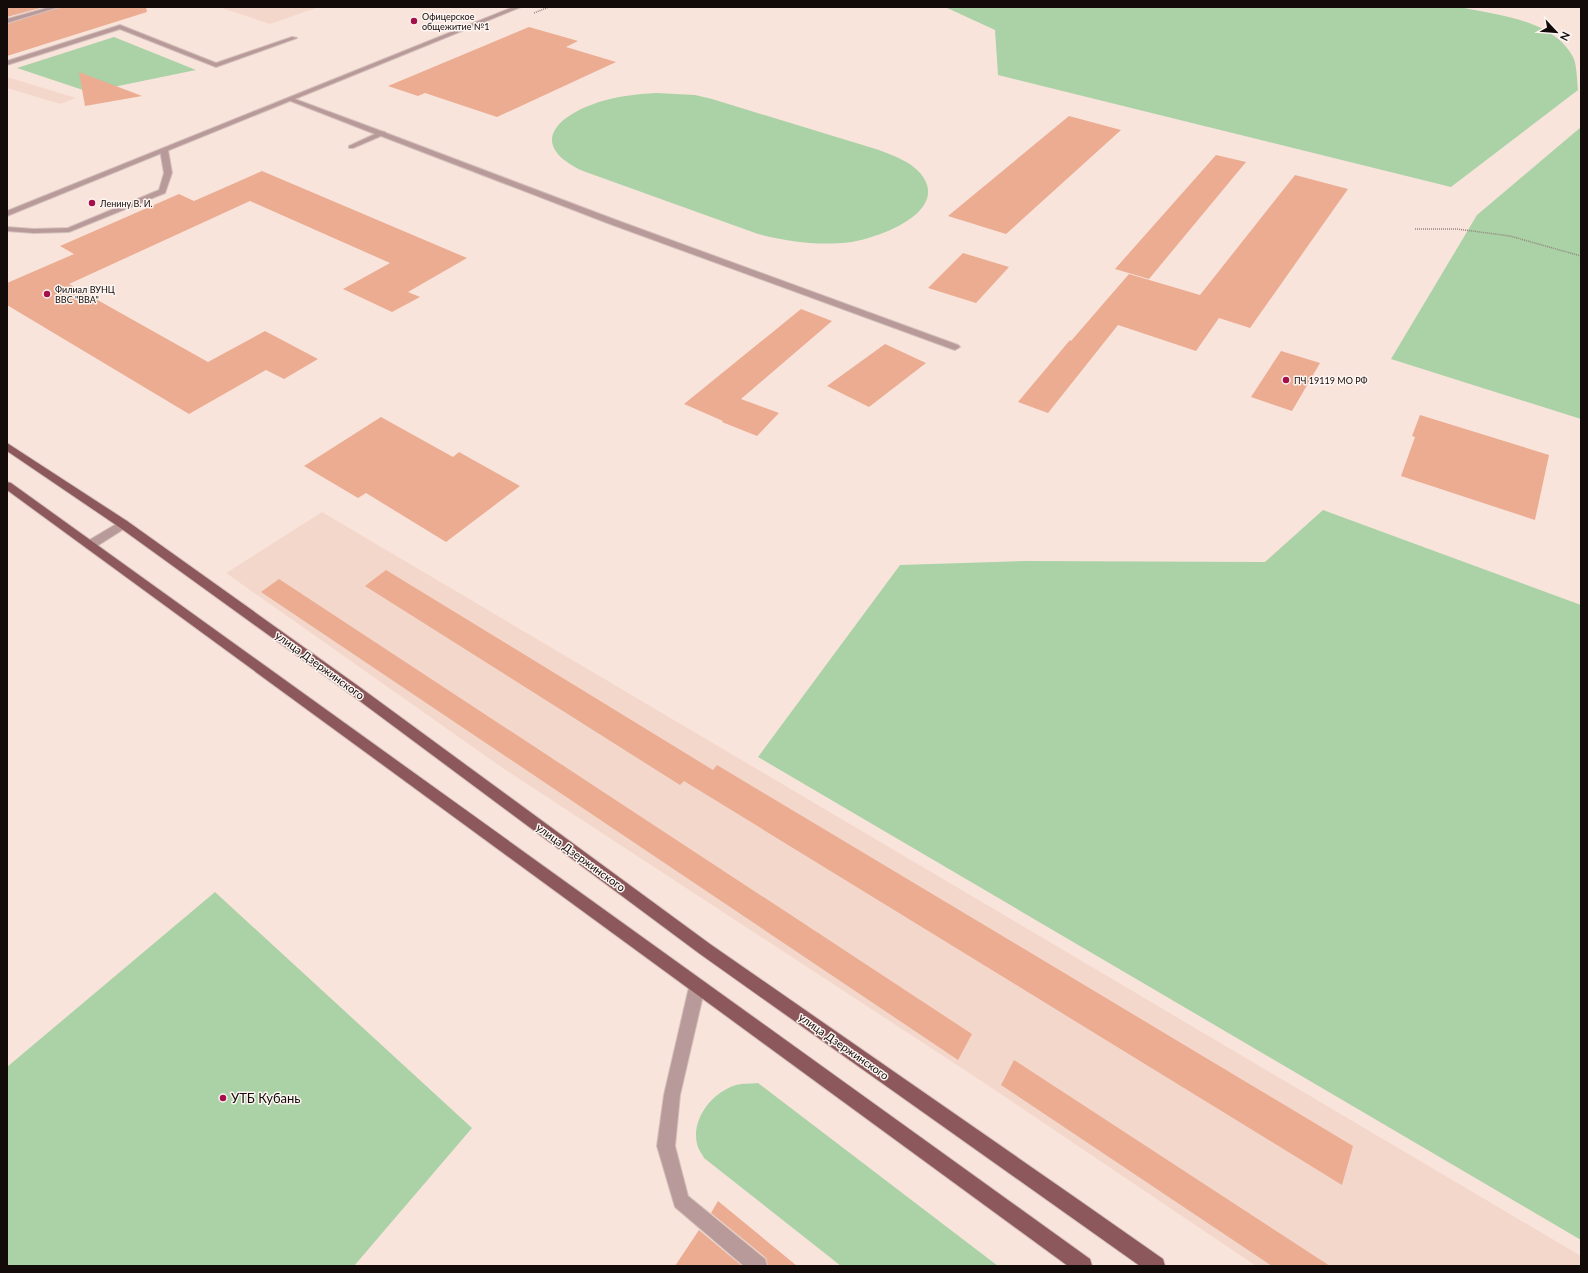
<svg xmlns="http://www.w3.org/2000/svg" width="1588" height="1273" viewBox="0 0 1588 1273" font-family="Lato,sans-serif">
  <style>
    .built { fill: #f4d7cb }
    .green { fill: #aad2a6 }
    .building { fill: #ebac92 }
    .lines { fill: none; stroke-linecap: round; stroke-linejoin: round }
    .lane-casing { stroke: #d4c1ba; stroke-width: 2 }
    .street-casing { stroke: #d4c1ba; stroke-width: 2 }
    .primary-casing { stroke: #d4c1ba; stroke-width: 2 }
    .path { stroke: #93857f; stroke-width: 1.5; stroke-dasharray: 1 1; stroke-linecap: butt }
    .lane { fill: #b99a9b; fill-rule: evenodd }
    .street { fill: #b99a9b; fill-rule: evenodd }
    .primary { fill: #8d585b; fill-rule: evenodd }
    .poi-dot { fill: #a5104b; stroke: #fdf5f1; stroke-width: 1.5 }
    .labels { text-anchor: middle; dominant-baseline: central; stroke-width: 3; stroke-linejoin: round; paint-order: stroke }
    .far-poi-label { font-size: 9px; fill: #120b09; stroke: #fdf5f1; text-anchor: start }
    .street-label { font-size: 11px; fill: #120b09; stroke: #fdf5f1 }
    .near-poi-label { font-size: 13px; fill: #120b09; stroke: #fdf5f1; text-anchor: start }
  </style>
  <rect width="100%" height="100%" fill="#f9e4dc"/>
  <g class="built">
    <path d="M219,7H319L270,24Z"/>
    <path d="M7,77L76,98L60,104L7,88Z"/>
    <path d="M322,512L1581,1256V1266H1256L986,1084L504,769L226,573Z"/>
  </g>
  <g class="green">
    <path d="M945,7H1459C1496,15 1553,19 1573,57C1577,64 1577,82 1578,90L1451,187L998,75L995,30Z"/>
    <path d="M114,37L196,70L89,92L17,68Z"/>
    <path d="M656,93L695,95L712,99L879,150C894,156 910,161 921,174C951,212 878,238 852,242C819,246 789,242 758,234L583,171C527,145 556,116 599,102C618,96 637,94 656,93Z"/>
    <path d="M1581,127V419L1391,359L1477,215Z"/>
    <path d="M1323,510L1581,605V1240L758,757L900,565L1026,561L1265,562Z"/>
    <path d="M215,892L472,1128L354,1266H7V1067Z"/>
    <path d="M758,1083L998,1266H841L704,1158C702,1154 699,1150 698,1147C689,1121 712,1092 736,1085C743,1083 751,1084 758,1083Z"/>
  </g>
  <g class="building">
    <path d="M7,7H44L7,17Z"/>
    <path d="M60,7H146L147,12L7,56V24Z"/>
    <path d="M529,27L578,41L566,47L616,62L497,117L425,93L418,96L388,86Z"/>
    <path d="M79,72L142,96L85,106Z"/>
    <path d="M1069,116L1121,130L1006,234L948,216Z"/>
    <path d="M1216,155L1246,162L1149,279L1115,269Z"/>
    <path d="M262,171L467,258L408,292L420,297L392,312L343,289L390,263L250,201L69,284L208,362L265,331L318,359L284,379L266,370L189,414L7,305V283L74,254L60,246L179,194L194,201Z"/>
    <path d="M1295,175L1348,189L1250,328L1219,318L1196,351L1118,325L1048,413L1018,402L1070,340L1071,341L1129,274L1200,295Z"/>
    <path d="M963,253L1009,267L976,303L928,288Z"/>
    <path d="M801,309L832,321L741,399L779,413L757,436L722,422L723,421L684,404Z"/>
    <path d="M885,344L926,363L869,407L827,386Z"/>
    <path d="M1281,351L1320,363L1292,411L1251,397Z"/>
    <path d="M1420,415L1549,455L1535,520L1401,476L1415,437L1412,436Z"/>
    <path d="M381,417L453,457L459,452L520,486L446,542L366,493L358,498L304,466Z"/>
    <path d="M386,570L713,770L717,765L1353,1146L1342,1185L684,781L680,785L365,586Z"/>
    <path d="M279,579L972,1034L958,1060L261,592Z"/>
    <path d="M1014,1060L1330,1266H1272L1001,1085Z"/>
    <path d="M718,1201L797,1266H768L766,1258L711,1213Z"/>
    <path d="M699,1230L742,1266H675Z"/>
  </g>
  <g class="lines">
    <g class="lane-casing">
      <g id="lane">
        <path d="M50,7H59L7,23V19Z"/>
        <path d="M120,25L216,63L292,37L297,38L216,67L120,29L7,65V61Z"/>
        <path d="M288,98H292L381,131L385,132L386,133L616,220L958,345L960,347L955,350L952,349L610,224L381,136L353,148H349V146L375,134L288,100Z"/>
        <path d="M164,148L168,150L172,173L165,193L69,232L34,233L7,231V227L34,229L68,228L159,190L164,173L160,150Z"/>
        <path d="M123,520L127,521L128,524L127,527L94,548H86L84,545L86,542Z"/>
        <path d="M697,979L703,982L705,987L680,1095L675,1146L688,1196L765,1259L767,1266H744L675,1207L657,1146L664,1095L689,987L691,982Z"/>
      </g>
    </g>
    <g class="street-casing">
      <path id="street" d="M513,7H521L7,216V211Z"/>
    </g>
    <g class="primary-casing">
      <g id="primary">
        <path d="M7,443L127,521L361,688L710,944L1073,1196L1163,1259L1165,1266H1140L700,954L353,696L119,527L7,451Z"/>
        <path d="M7,482L11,483L1090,1259L1092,1266H1068L7,490Z"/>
      </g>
    </g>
    <g class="path">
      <path d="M534,13L549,7"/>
      <path d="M1415,229H1457L1510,236L1581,256"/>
    </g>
    <use href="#lane" class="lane"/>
    <use href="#street" class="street"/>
    <use href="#primary" class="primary"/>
  </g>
  <g class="poi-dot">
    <circle cx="414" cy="21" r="4"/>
    <circle cx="92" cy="203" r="4"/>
    <circle cx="47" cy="294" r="4"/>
    <circle cx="1286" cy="380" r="4"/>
    <circle cx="223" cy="1098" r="4"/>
  </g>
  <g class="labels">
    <g class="far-poi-label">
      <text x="422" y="16">Офицерское<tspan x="422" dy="10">общежитие №1</tspan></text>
      <text x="100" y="203">Ленину В. И.</text>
      <text x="55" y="289">Филиал ВУНЦ<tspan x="55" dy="10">ВВС "ВВА"</tspan></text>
      <text x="1294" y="380">ПЧ 19119 МО РФ</text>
    </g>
    <g class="street-label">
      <text transform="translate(320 665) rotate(36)">улица Дзержинского</text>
      <text transform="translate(581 857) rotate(36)">улица Дзержинского</text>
      <text transform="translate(844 1046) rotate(35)">улица Дзержинского</text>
    </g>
    <g class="near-poi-label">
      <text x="231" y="1098">УТБ Кубань</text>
    </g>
  </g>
  <rect width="1588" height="1273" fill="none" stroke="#120b09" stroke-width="16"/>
  <g transform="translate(1556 32) rotate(116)" stroke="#fdf5f1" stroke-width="3" paint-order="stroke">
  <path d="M0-3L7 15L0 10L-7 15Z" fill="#120b09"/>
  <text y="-6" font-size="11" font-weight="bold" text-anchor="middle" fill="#120b09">N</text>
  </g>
</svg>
